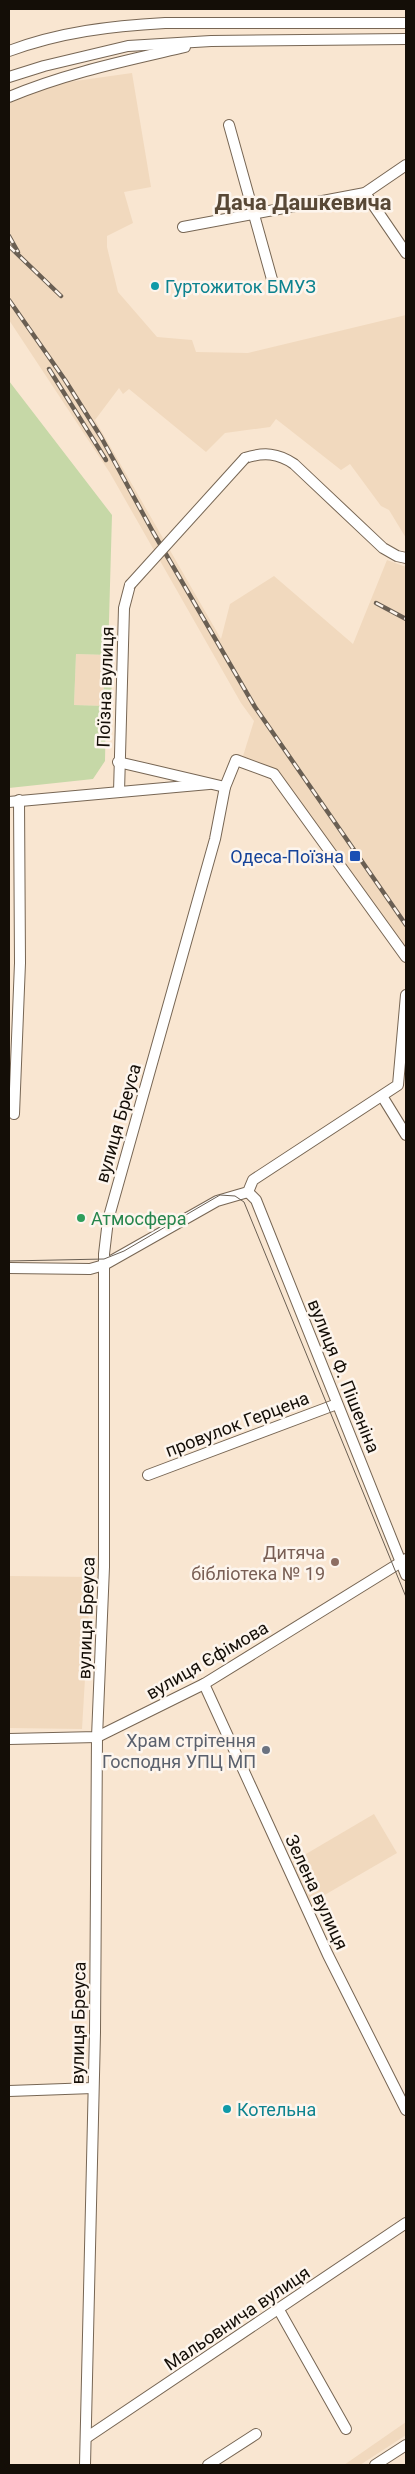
<svg xmlns="http://www.w3.org/2000/svg" width="415" height="2474" viewBox="0 0 415 2474" font-family="Roboto,sans-serif">
  <style>
    .built { fill: #f1d9be }
    .green { fill: #c6d8a7 }
    .lines { fill: none; stroke-linecap: round; stroke-linejoin: round }
    .minor-casing { stroke: #776654; stroke-width: 12 }
    .minor { stroke: #fff; stroke-width: 10 }
    .tram { stroke: #6a5f53; stroke-width: 1 }
    .rail-casing { stroke: #6a5f53; stroke-width: 4.5 }
    .rail { stroke: #fdf5ed; stroke-width: 2.5; stroke-dasharray: 8; stroke-linecap: butt }
    .minor-bridge-casing { stroke: #776654; stroke-width: 12; stroke-linecap: butt }
    .minor-bridge { stroke: #fff; stroke-width: 10 }
    .culture-dot { fill: #0f9aa8; stroke: #fdf5ed; stroke-width: 2 }
    .transit-dot { fill: #1a4fb4; stroke: #fdf5ed; stroke-width: 2 }
    .leisure-dot { fill: #2e9e5b; stroke: #fdf5ed; stroke-width: 2 }
    .education-dot { fill: #8d6e63; stroke: #fdf5ed; stroke-width: 2 }
    .worship-dot { fill: #6b7280; stroke: #fdf5ed; stroke-width: 2 }
    .labels { text-anchor: middle; dominant-baseline: central; stroke-width: 5; stroke-linejoin: round; paint-order: stroke }
    .culture-label { font-size: 18px; fill: #0d838f; stroke: #fdf5ed; text-anchor: start }
    .street-label { font-size: 18px; fill: #140e07; stroke: #fdf5ed }
    .transit-label { font-size: 18px; fill: #164399; stroke: #fdf5ed; text-anchor: end }
    .leisure-label { font-size: 18px; fill: #27864d; stroke: #fdf5ed; text-anchor: start }
    .education-label { font-size: 18px; fill: #785e54; stroke: #fdf5ed; text-anchor: end }
    .worship-label { font-size: 18px; fill: #5b616d; stroke: #fdf5ed; text-anchor: end }
    .district-label { font-size: 22px; font-weight: bold; fill: #584836; stroke: #fdf5ed }
  </style>
  <rect width="100%" height="100%" fill="#f9e6d1"/>
  <g class="built">
    <path d="M132,73L151,187L124,192L133,223L107,236V247L118,292L157,337L192,340L196,352L248,353L406,315V538L389,510L381,506L350,464L341,470L276,419L270,427L225,433L206,452L129,389L123,394L119,388L95,420L221,639L230,604L274,576L353,644L387,560L406,567V952L276,771L243,756L254,721L241,703L110,473L9,320V101L47,85Z"/>
    <path d="M76,654L108,655L112,674L111,702L106,706L74,705Z"/>
    <path d="M9,1576L91,1577L82,1729L9,1728Z"/>
    <path d="M374,1814L397,1853L309,1904L289,1864Z"/>
    <path d="M406,2422V2435L360,2465H344Z"/>
  </g>
  <g class="green">
    <path d="M9,381L112,515L108,655L76,654L74,705L106,706L105,761L93,779L9,788Z"/>
    <path d="M106,671L112,674L111,702L103,695Z"/>
  </g>
  <g class="lines">
    <g class="minor-casing">
      <g id="minor">
        <path d="M9,51C60,32 111,26 165,23H406"/>
        <path d="M9,77L44,66L128,46L211,41L406,39"/>
        <path d="M9,97C66,73 125,61 185,47"/>
        <path d="M229,125L273,283"/>
        <path d="M365,193L406,253"/>
        <path d="M183,227L365,193L406,165"/>
        <path d="M245,458C264,452 278,453 294,464L383,548L397,556L406,558"/>
        <path d="M118,762L225,787"/>
        <path d="M119,792L124,608L130,585"/>
        <path d="M9,802L209,784"/>
        <path d="M382,1096L406,1135"/>
        <path d="M14,1114L20,963L19,800"/>
        <path d="M248,1192L256,1200L406,1575"/>
        <path d="M9,1268L90,1269L104,1265L217,1201L248,1192L253,1180L398,1085L406,995"/>
        <path d="M148,1475L337,1404"/>
        <path d="M204,1684L328,1955L406,2110"/>
        <path d="M9,1739L97,1737L204,1684L406,1559"/>
        <path d="M9,2091L93,2088"/>
        <path d="M279,2310L346,2429"/>
        <path d="M86,2438L406,2223"/>
        <path d="M85,2465L95,2032L97,1737L104,1567V1254L108,1220L215,839L225,787L236,760L274,774L406,957"/>
        <path d="M208,2465L256,2434"/>
        <path d="M375,2465L406,2445"/>
      </g>
    </g>
    <use href="#minor" class="minor"/>
    <path class="tram" d="M9,1261L104,1259L124,1251L220,1195L235,1196L244,1202L406,1597"/>
    <g class="rail-casing">
      <g id="rail">
        <path d="M9,236L18,252"/>
        <path d="M9,246L61,296"/>
        <path d="M9,300L65,380L101,437L153,532L255,707L406,925"/>
        <path d="M49,369L106,460"/>
        <path d="M376,603L406,619"/>
      </g>
    </g>
    <use href="#rail" class="rail"/>
    <g class="minor-bridge-casing">
      <path id="minor-bridge" d="M130,585L245,458"/>
    </g>
    <use href="#minor-bridge" class="minor-bridge"/>
  </g>
  <g class="culture-dot">
    <circle cx="155" cy="286" r="5"/>
    <circle cx="227" cy="2109" r="5"/>
  </g>
  <rect class="transit-dot" x="349" y="850" width="12" height="12" rx="2.5"/>
  <circle class="leisure-dot" cx="81" cy="1218" r="5"/>
  <circle class="education-dot" cx="335" cy="1562" r="5"/>
  <circle class="worship-dot" cx="266" cy="1750" r="5"/>
  <g class="labels">
    <g class="culture-label">
      <text x="165" y="286">Гуртожиток БМУЗ</text>
      <text x="237" y="2109">Котельна</text>
    </g>
    <g class="street-label">
      <text transform="translate(105 687) rotate(-88)">Поїзна вулиця</text>
      <text transform="translate(118 1123) rotate(-74)">вулиця Бреуса</text>
      <text transform="translate(344 1376) rotate(68)">вулиця Ф. Пішеніна</text>
      <text transform="translate(237 1424) rotate(-21)">провулок Герцена</text>
      <text transform="translate(86 1618) rotate(-88)">вулиця Бреуса</text>
      <text transform="translate(207 1660) rotate(-30)">вулиця Єфімова</text>
      <text transform="translate(317 1892) rotate(65)">Зелена вулиця</text>
      <text transform="translate(78 2023) rotate(-89)">вулиця Бреуса</text>
      <text transform="translate(237 2318) rotate(-34)">Мальовнича вулиця</text>
    </g>
    <g class="transit-label">
      <text x="344" y="856">Одеса-Поїзна</text>
    </g>
    <g class="leisure-label">
      <text x="91" y="1218">Атмосфера</text>
    </g>
    <g class="education-label">
      <text x="325" y="1552">Дитяча<tspan x="325" dy="21">бібліотека № 19</tspan></text>
    </g>
    <g class="worship-label">
      <text x="256" y="1740">Храм стрітення<tspan x="256" dy="21">Господня УПЦ МП</tspan></text>
    </g>
    <g class="district-label">
      <text x="303" y="202">Дача Дашкевича</text>
    </g>
  </g>
  <rect width="415" height="2474" fill="none" stroke="#140e07" stroke-width="20"/>
</svg>
